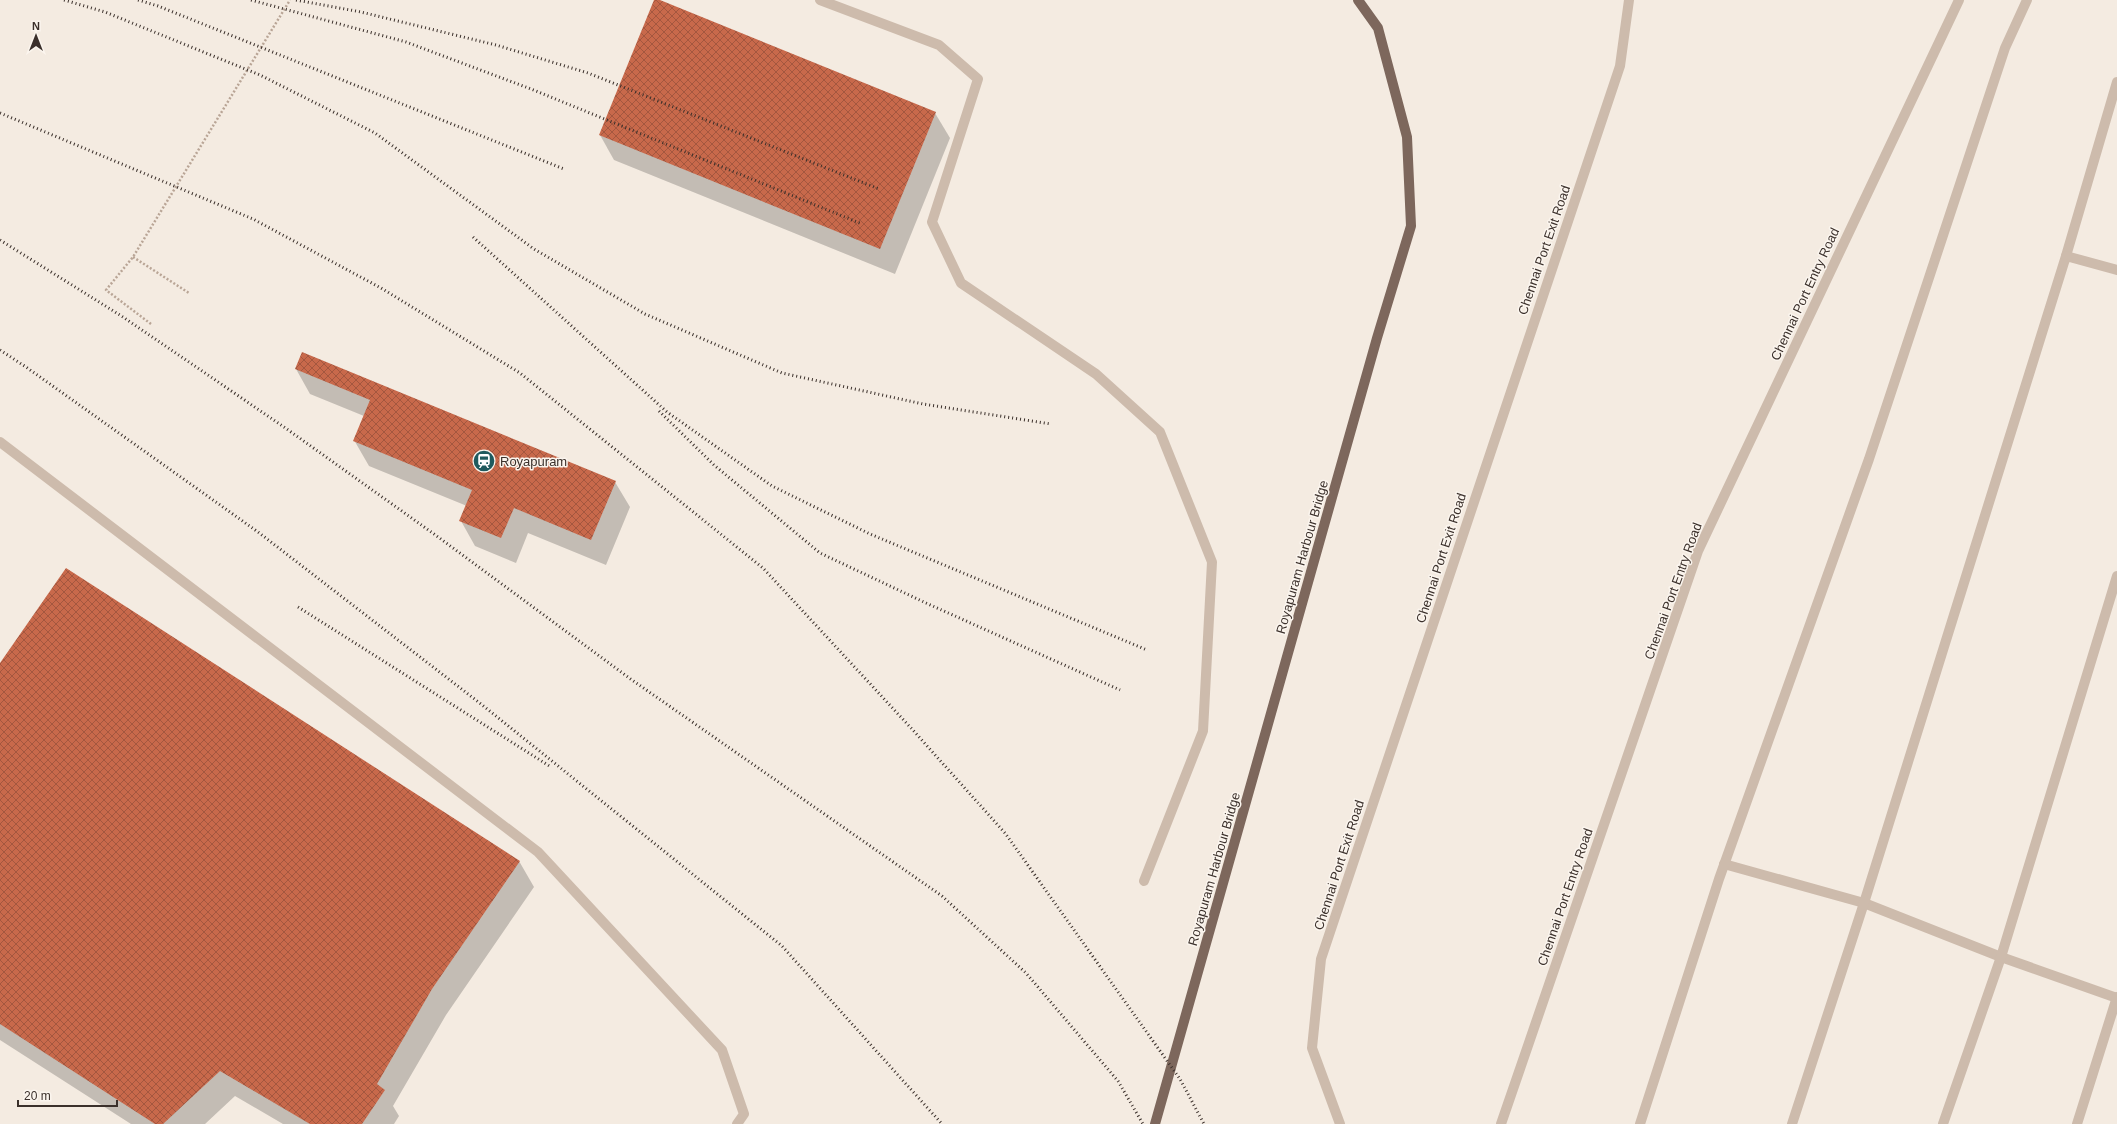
<svg xmlns="http://www.w3.org/2000/svg" width="2117" height="1124" viewBox="0 0 2117 1124" font-family="Helvetica,sans-serif">
  <style>
    .shadow { fill: #0003 }
    .building { fill: url(#building-cross-hatch) }
    .lines { fill: none; stroke-linecap: round; stroke-linejoin: round }
    .path { stroke: #b9a596; stroke-width: 2.5; stroke-dasharray: 2 2; stroke-linecap: butt }
    .service { stroke: #cdbbac; stroke-width: 10 }
    .primary { stroke: #7d675c; stroke-width: 10 }
    .rail { stroke: #3b302b; stroke-width: 3; stroke-dasharray: 1 3; stroke-linecap: butt }
    .labels { text-anchor: middle; dominant-baseline: central; stroke-width: 3; stroke-linejoin: round; paint-order: stroke }
    .street-label { font-size: 13px; fill: #3b302b; stroke: #fbf5ee }
    .poi-label { font-size: 13px; fill: #3b302b; stroke: #fbf5ee; text-anchor: start }
  </style>
  <defs>
    <pattern id="building-cross-hatch" width="8" height="8" patternUnits="userSpaceOnUse"><rect width="8" height="8" fill="#c8694b"/><path d="M0 0l8 8M0 8l8-8" fill="none" stroke="#a4573f"/></pattern>
  </defs>
  <rect width="100%" height="100%" fill="#f4ebe1"/>
  <g class="shadow">
    <path d="M655,0L935,113L950,138L895,274L614,160L600,135Z"/>
    <path d="M296,369L615,482L630,507L606,565L528,533L516,563L475,546L461,521L467,506L369,466L354,440L364,416L310,394Z"/>
    <path d="M0,665L519,861L534,887L446,1015L393,1106L399,1116L394,1124H283L235,1096L205,1124H131L0,1040Z"/>
  </g>
  <g class="building">
    <path d="M654,0H660L936,112L880,249L599,135Z"/>
    <path d="M302,352L616,481L591,540L514,508L501,538L459,521L472,490L353,441L370,400L295,369Z"/>
    <path d="M66,568L520,861L432,989L377,1084L385,1090L362,1124H310L220,1071L163,1124H155L0,1024V663Z"/>
  </g>
  <g class="lines">
    <g class="path">
      <path d="M133,257L189,293"/>
      <path d="M151,324L106,290L133,257L290,0"/>
    </g>
    <g class="service">
      <path d="M820,0L939,45L978,79L932,222L961,283L1096,374L1160,432L1212,562L1203,731L1144,881"/>
      <path d="M2066,256L2117,82"/>
      <path d="M0,442L538,852L722,1050L744,1114L737,1124"/>
      <path d="M1724,864L1864,903L2001,957L2117,998"/>
      <path d="M1340,1124L1312,1048L1321,959L1620,66L1629,0"/>
      <path d="M1501,1124L1698,551L1959,0"/>
      <path d="M1640,1124L1719,879L1869,459L2005,48L2027,0"/>
      <path d="M1792,1124L1864,903L2066,256L2117,270"/>
      <path d="M1943,1124L2001,957L2117,576"/>
      <path d="M2077,1124L2117,997"/>
    </g>
    <path class="primary" d="M1155,1124L1377,338L1411,226L1407,137L1378,28L1358,0"/>
    <g class="rail">
      <path d="M64,0L105,12L260,75L375,133L534,249L645,314L782,373L923,404L1051,424"/>
      <path d="M138,0L158,6L564,169"/>
      <path d="M251,0L406,42L531,89L862,224"/>
      <path d="M296,0L361,12L496,45L588,73L879,189"/>
      <path d="M0,113L253,219L381,288L520,373L763,568L911,728L1005,833L1180,1079L1204,1124"/>
      <path d="M473,237L667,412L772,486L870,534L1147,650"/>
      <path d="M0,240L123,317L284,427L434,534L632,680L942,896L1026,973L1118,1081L1143,1124"/>
      <path d="M0,350L26,367L258,532L481,704L782,946L942,1124"/>
      <path d="M659,411L714,465L820,553L926,603L1120,690"/>
      <path d="M298,607L551,767"/>
    </g>
  </g>
  <defs>
    <g id="station-disc" transform="scale(1.15)"><circle r="9.5" fill="#1f5a5e" stroke="#fbf5ee"/><path d="M-3-6H3Q5-6 5-4V2Q5 4 3 4L4.5 6H3L1.5 4h-3L-3 6H-4.5L-3 4Q-5 4-5 2V-4Q-5-6-3-6ZM-3.5-4v3h7v-3ZM-3.5 1v1.5H-2V1ZM2 1v1.5H3.5V1Z" fill="#fff"/></g>
  </defs>
  <g fill-rule="evenodd">
    <use href="#station-disc" x="484" y="461"/>
  </g>
  <g class="labels">
    <g class="street-label">
      <text transform="translate(1544 250) rotate(-71)">Chennai Port Exit Road</text>
      <text transform="translate(1805 294) rotate(-65)">Chennai Port Entry Road</text>
      <text transform="translate(1302 557) rotate(-74)">Royapuram Harbour Bridge</text>
      <text transform="translate(1441 558) rotate(-72)">Chennai Port Exit Road</text>
      <text transform="translate(1673 591) rotate(-70)">Chennai Port Entry Road</text>
      <text transform="translate(1339 865) rotate(-72)">Chennai Port Exit Road</text>
      <text transform="translate(1214 869) rotate(-74)">Royapuram Harbour Bridge</text>
      <text transform="translate(1565 897) rotate(-71)">Chennai Port Entry Road</text>
    </g>
    <g class="poi-label">
      <text x="500" y="461">Royapuram</text>
    </g>
  </g>
  <g transform="translate(36 36)" stroke="#fbf5ee" stroke-width="3" paint-order="stroke">
  <path d="M0-3L7 15L0 10L-7 15Z" fill="#3b302b"/>
  <text y="-6" font-size="11" font-weight="bold" text-anchor="middle" fill="#3b302b">N</text>
  </g>
  <path d="M18 1100v6h99v-6" fill="none" stroke="#3b302b" stroke-width="2"/>
  <text x="24" y="1100" font-size="12" fill="#3b302b" stroke="#fbf5ee" stroke-width="3" paint-order="stroke">20 m</text>
</svg>
